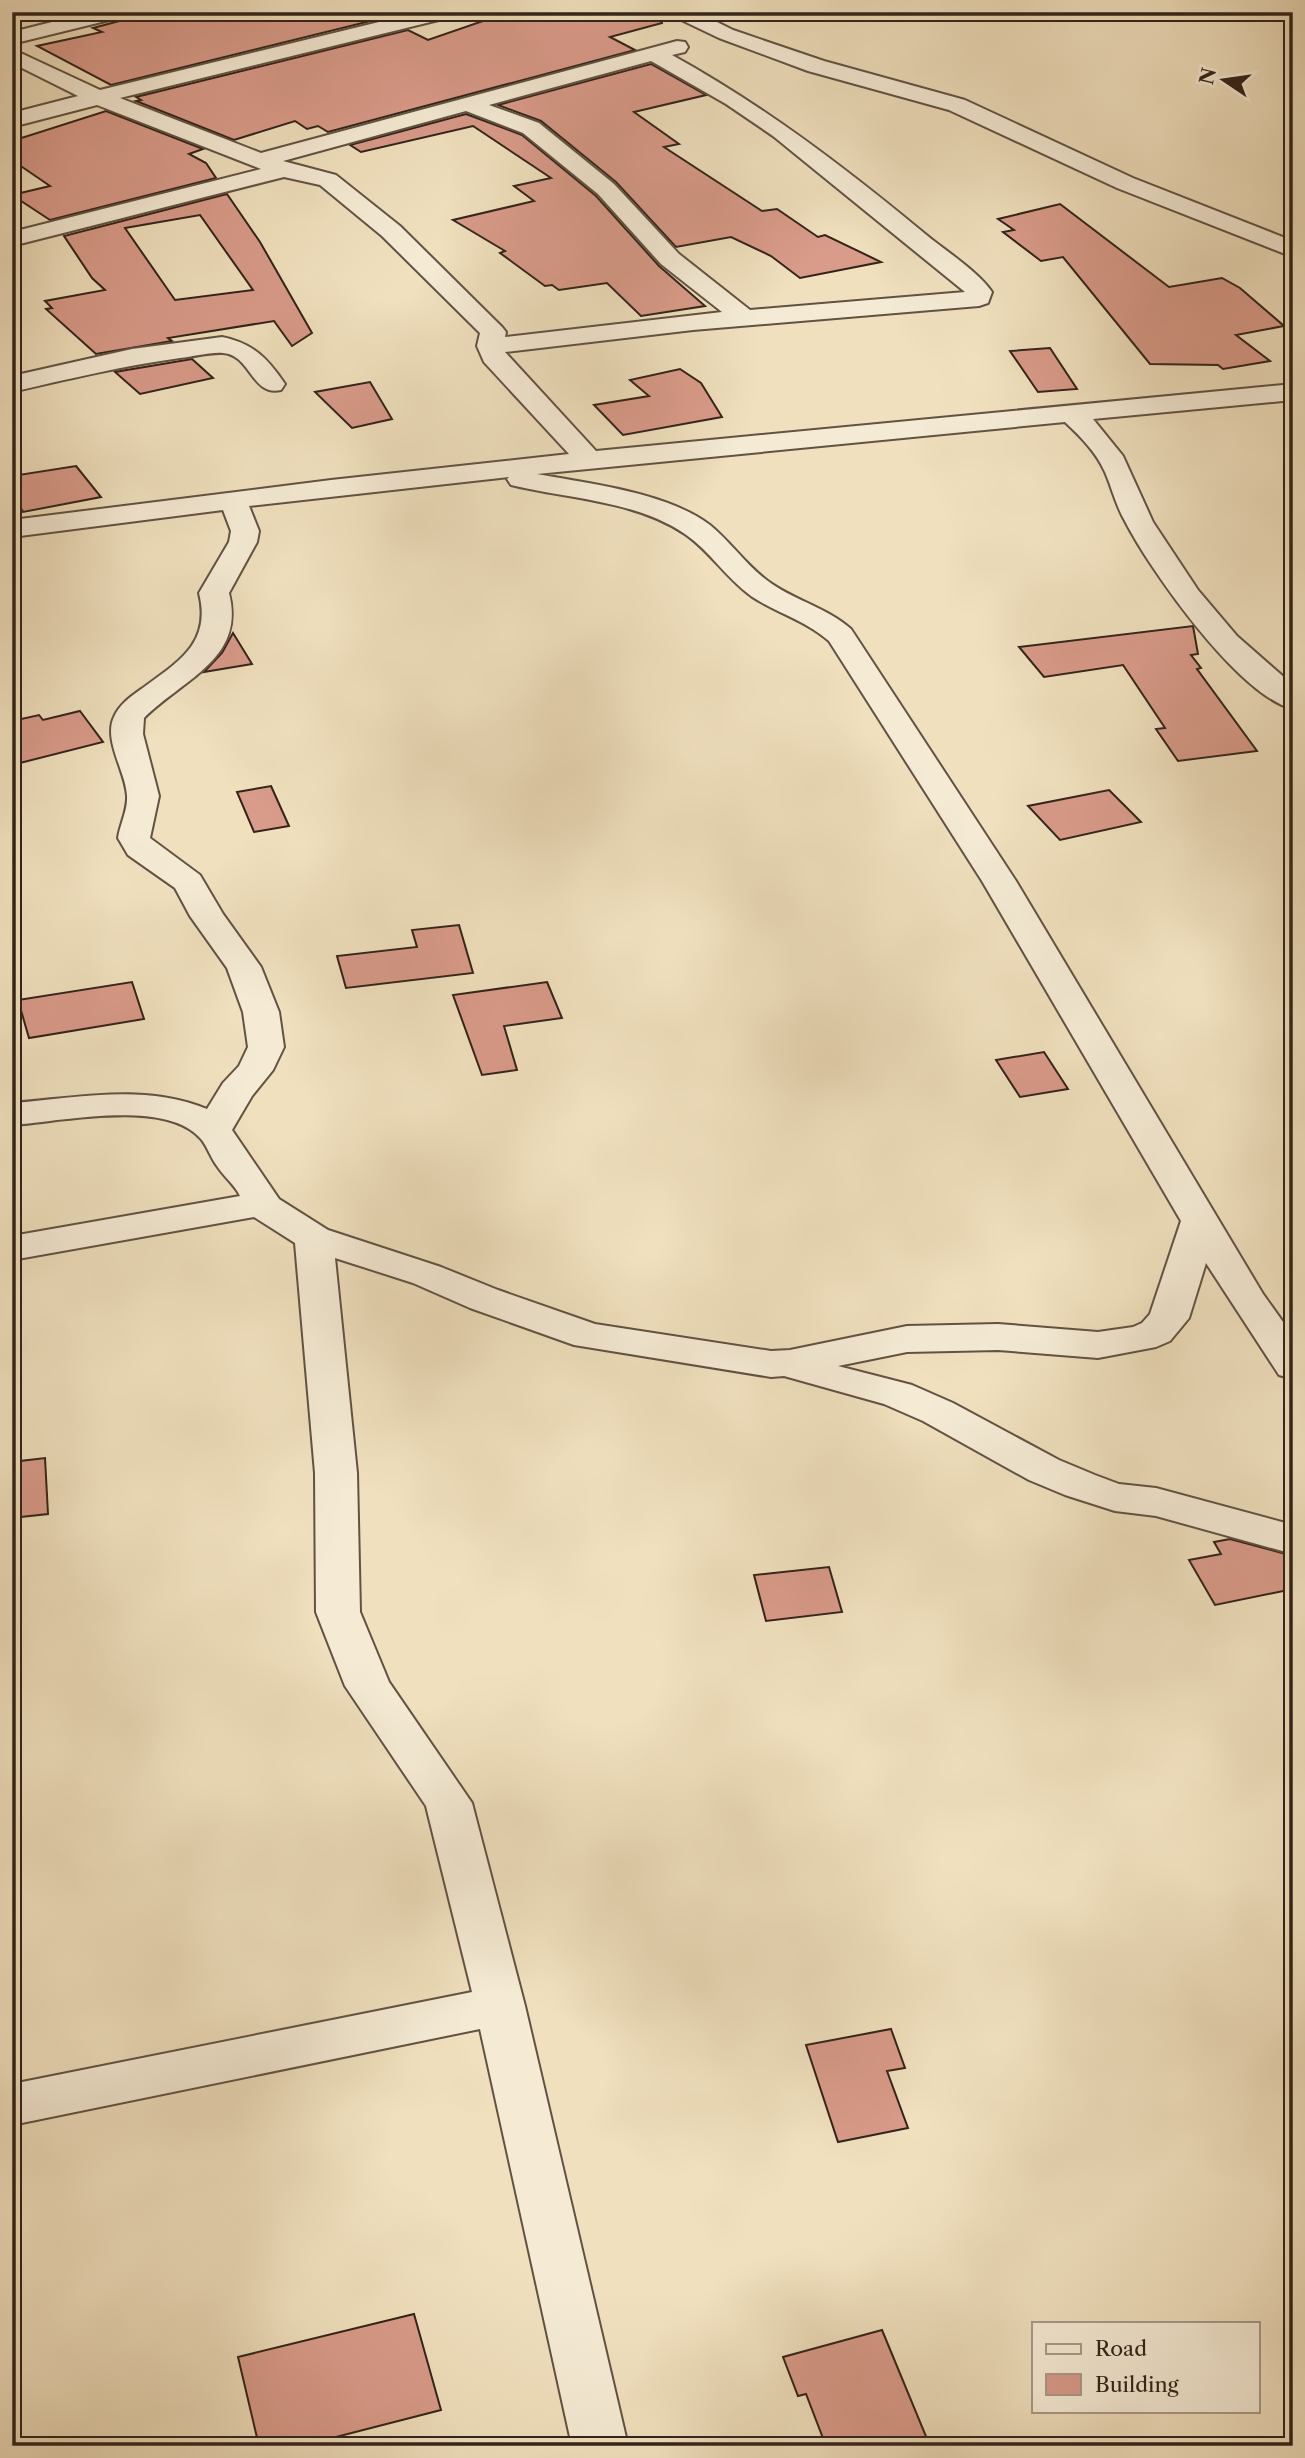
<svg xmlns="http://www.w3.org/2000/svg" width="1305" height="2458" viewBox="0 0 1305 2458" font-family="'Libre Caslon Text',serif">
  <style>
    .building { fill: #d99b8a; stroke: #32231a; stroke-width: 2; fill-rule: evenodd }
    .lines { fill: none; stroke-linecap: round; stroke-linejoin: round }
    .minor-casing { stroke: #625243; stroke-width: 4 }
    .minor { fill: #f5ebd5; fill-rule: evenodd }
  </style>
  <rect width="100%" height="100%" fill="#f0e0be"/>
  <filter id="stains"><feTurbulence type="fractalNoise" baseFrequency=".00286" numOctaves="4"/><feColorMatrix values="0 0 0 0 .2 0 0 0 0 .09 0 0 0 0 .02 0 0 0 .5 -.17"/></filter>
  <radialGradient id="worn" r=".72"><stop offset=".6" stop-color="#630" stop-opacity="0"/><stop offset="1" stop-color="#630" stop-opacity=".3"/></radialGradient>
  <g class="building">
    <path d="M153,12H391V16L111,85L37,46L102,32L93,28Z"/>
    <path d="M509,12H661L662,23L610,37L635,50L328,132L318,126L307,129L295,121L234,140L136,101L141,100L136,97L408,30L428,40Z"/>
    <path d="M651,64L706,95L634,112L679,144L664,147L762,211L777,209L818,237L825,235L881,262L800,278L771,256L731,237L676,247L616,182L541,121L498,105Z"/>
    <path d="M106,111L203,149L189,154L206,163L216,178L50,220L12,195L50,186L12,160V141Z"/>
    <path d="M466,114L522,135L596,196L659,266L705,306L641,316L607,283L559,290L552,285L545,286L500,253L505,251L453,220L534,201L514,186L551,178L473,126L361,152L350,145Z"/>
    <path d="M227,194L260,242L312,333L292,346L274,321L168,338L172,341L96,354L46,309L52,308L45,301L105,290L92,278L64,236ZM200,215L253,290L175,300L125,228Z"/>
    <path d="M1060,204L1169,287L1222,278L1240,288L1284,326L1236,335L1270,361L1223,369L1218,365L1150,364L1063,257L1041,261L1003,232L1014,230L998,219Z"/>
    <path d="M1050,348L1077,389L1038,392L1010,351Z"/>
    <path d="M192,359L213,378L140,394L115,372Z"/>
    <path d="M680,369L701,383L722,417L623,435L594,405L649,396L630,380Z"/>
    <path d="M370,382L392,419L352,428L315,392Z"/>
    <path d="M76,466L101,497L23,512L12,492V476Z"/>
    <path d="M1193,626L1198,654L1191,655L1201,668L1197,669L1257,751L1178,761L1156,729L1165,728L1123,665L1044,677L1019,647Z"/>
    <path d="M233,633L252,664L204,672L222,653Z"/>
    <path d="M80,711L103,742L12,765V721L39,715L43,720Z"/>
    <path d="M271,786L289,826L254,832L237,792Z"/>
    <path d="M1109,790L1141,822L1060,840L1028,806Z"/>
    <path d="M459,925L473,973L346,988L337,956L417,947L412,930Z"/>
    <path d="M132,982L144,1019L29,1038L18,1000Z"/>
    <path d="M547,982L562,1018L504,1026L517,1070L482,1075L453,995Z"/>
    <path d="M1044,1052L1068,1089L1020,1097L996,1060Z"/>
    <path d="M45,1458L48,1514L12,1518V1462Z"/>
    <path d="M1230,1539L1293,1556V1589L1215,1605L1189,1560L1221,1554L1214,1542Z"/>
    <path d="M829,1567L842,1612L766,1621L754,1575Z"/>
    <path d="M891,2029L905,2068L887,2071L908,2128L838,2142L806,2045Z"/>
    <path d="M414,2314L441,2410L301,2446H259L238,2357Z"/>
    <path d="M882,2330L930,2446H826L806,2394L798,2396L783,2357Z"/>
  </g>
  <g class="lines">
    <g class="minor-casing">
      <g id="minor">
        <path d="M92,12H129L126,16L12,44V32Z"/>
        <path d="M420,12H458L455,16L120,98L261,153L677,41L685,42L688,47L685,52L672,55C764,106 843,166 924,233C944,250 978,271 992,292L988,303L979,306L693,330L505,352L596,451L1293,384V400L1093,419L1123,456L1153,522L1198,590L1237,636L1293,685V709C1239,696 1150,570 1125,521C1116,506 1112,488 1105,472C1096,452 1081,437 1065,422L537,474C590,484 666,492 710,525C732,543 748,568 772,584C797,601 827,608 851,629L1016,881L1263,1294L1293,1336V1379L1279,1375L1206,1263L1189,1318L1170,1341L1156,1347L1098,1358L998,1350L907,1352L838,1366L912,1385L953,1403L1059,1460L1095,1475L1119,1484L1156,1488L1293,1525V1554L1156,1516L1115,1511L1065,1495L1029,1480L923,1421L884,1404L784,1376L771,1377L574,1345L470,1308L413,1283L335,1258L357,1473L360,1612L389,1682L472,1803L525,2006L628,2446H572L480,2029L12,2125V2084L472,1992L426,1806L345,1686L316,1612L315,1473L295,1243L254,1217L12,1260V1236L240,1196C235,1185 224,1177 217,1166C211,1158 207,1146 201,1139C166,1098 60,1122 12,1125V1103C77,1098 145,1083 207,1109L223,1083L239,1066L248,1047L243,1012L227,968L190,916L175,888L128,855L118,838C120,824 128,810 127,796C126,772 103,740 114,717C119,705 130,697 140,690C177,663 212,644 199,593L229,542L231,531L223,510L12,537V520L331,480L569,454L484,362L477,346L480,333L382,236L320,185L284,177L12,246V232L261,169L97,105L12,127V113L78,96L12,63V49L100,90ZM651,61L726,104L773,136L965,292L750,310L679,254L614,184L539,123L489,105ZM466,111L523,133L598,194L661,264L722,312L505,337L506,332L502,327L400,226L336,175L283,161ZM509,477L507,479L511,485C568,499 635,500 685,534C710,551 726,578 751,596C776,613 805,620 829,641L982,881L1181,1221L1150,1314L1142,1323L1133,1327L1098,1332L998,1324L907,1326L790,1350L771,1351L595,1324L498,1290L441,1267L328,1230L279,1199L232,1130L252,1096L273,1070L284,1047L279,1012L261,967L223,914L200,875L150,838L159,796L143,734L144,718C183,679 246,659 229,593L257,542L259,531L249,506Z"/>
        <path d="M670,12H697L733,30L824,61L965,100L1133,178L1293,241V257L1117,188L949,110L808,71L719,38L673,16Z"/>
        <path d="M222,337C253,343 268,359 285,384L281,390C252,397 251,355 223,353C209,352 193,357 180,358C123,366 68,379 12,392V376L132,349Z"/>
      </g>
    </g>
    <use href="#minor" class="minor"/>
  </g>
  <rect width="1305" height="2458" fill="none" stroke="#f0e0be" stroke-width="42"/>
  <rect x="14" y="14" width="1277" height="2430" fill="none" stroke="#32231a" stroke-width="3.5"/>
  <rect x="21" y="21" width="1263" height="2416" fill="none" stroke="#32231a" stroke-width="2"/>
  <rect x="1032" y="2322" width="228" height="91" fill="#f5ebd5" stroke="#a79b8a" stroke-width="2"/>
  <rect x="1046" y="2344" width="35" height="10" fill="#f5ebd5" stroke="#a79b8a" stroke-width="2"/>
  <text x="1095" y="2356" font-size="21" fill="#32231a">Road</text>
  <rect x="1046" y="2374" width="35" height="21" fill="#d99b8a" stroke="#a79b8a" stroke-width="2"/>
  <text x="1095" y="2392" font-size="21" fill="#32231a">Building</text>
  <g transform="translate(1224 80) rotate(283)" stroke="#f5ebd5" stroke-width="5" paint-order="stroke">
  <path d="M0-5L12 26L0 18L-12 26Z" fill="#32231a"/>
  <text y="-10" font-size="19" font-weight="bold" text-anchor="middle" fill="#32231a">N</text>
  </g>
  <rect width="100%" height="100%" filter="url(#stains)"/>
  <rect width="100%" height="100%" fill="url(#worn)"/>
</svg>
